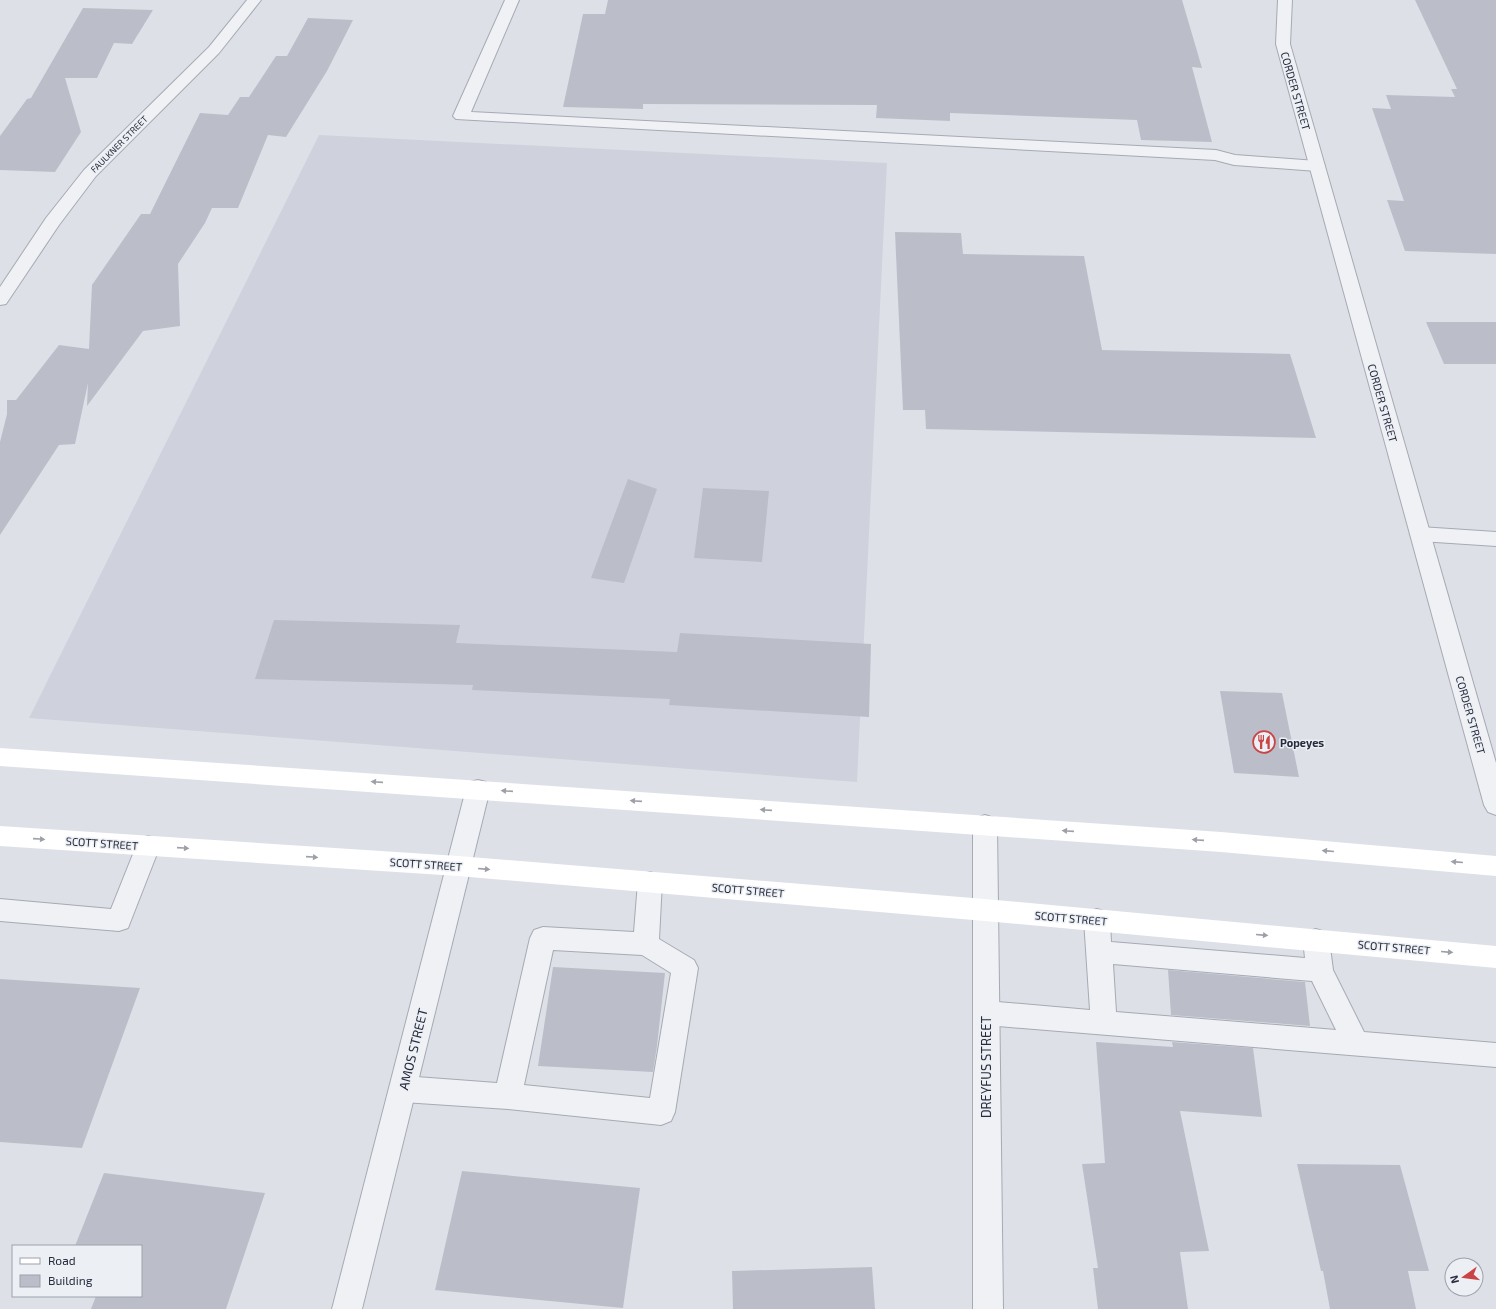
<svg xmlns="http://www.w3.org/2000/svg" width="1496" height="1309" viewBox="0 0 1496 1309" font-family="'Exo 2',sans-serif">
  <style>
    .built { fill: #cfd2dc }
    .building { fill: #bbbec9 }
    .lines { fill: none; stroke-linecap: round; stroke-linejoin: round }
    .service-casing { stroke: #a6aab4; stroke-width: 2 }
    .minor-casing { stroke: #a6aab4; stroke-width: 2 }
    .service { fill: #f0f1f5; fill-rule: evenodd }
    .minor { fill: #f0f1f5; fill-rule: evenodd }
    .secondary { fill: #fff; fill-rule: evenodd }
    .oneway { fill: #9ea0a8 }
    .labels { text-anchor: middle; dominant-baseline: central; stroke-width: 3; stroke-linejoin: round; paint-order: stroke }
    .far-street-label { font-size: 9px; fill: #272c3d; stroke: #eceff4 }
    .street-label { font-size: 11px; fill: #272c3d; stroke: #eceff4 }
    .poi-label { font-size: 11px; font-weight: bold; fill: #272c3d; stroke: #eceff4; text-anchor: start }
    .near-street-label { font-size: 13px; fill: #272c3d; stroke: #eceff4 }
  </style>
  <rect width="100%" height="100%" fill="#dde0e7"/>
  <path class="built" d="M319,135L887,163L857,782L29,718Z"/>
  <g class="building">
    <path d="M608,0H1182L1202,68L1192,67L1212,142L1141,140L1137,120L950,113V121L876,118L877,105L643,104V109L563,107L583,14H605Z"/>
    <path d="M1415,0H1496V254L1405,251L1387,200L1404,201L1372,108L1391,109L1386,95L1455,97L1451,89H1457Z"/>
    <path d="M83,8L153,10L132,44L114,43L97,78H65L81,132L55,172L0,170V136L27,99L31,98Z"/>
    <path d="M308,18L353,20L327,71L286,137L268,135L238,208H212L205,223L178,264L180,326L143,331L87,406L88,383L75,444L59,445L0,535V442L7,414V400H16L59,345L89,349L92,285L141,214H150L200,113L228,115L240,97H249L276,56H287Z"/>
    <path d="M895,232L961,233L963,254L1084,256L1102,350L1290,354L1316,438L926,429L925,410H903Z"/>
    <path d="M1426,322H1496V364H1444Z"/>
    <path d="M628,479L657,489L624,583L591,578Z"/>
    <path d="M703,488L769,491L762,562L694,558Z"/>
    <path d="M274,620L460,625L456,643L677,652L680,633L871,644L869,717L669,705L670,699L472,690L473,685L255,679Z"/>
    <path d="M1220,691L1282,693L1299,777L1234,773Z"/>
    <path d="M553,967L665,973L657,1046L653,1072L538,1066Z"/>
    <path d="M1168,970L1305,982L1310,1026L1171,1015Z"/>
    <path d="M0,979L140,988L82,1148L0,1142Z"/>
    <path d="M1096,1042L1173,1047L1172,1042L1253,1048L1262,1117L1180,1111L1209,1251L1180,1252L1188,1309H1098L1093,1268H1098L1082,1164L1105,1163Z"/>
    <path d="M1297,1164L1400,1165L1429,1271H1408L1416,1309H1330L1323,1271H1321Z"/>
    <path d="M462,1171L640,1188L623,1308L435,1290Z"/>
    <path d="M104,1173L265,1193L226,1309H91L96,1296H141V1246H75Z"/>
    <path d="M872,1267L875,1309H733L732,1271Z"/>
  </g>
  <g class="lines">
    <g class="service-casing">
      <g id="service">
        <path d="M505,0H519L471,112L1216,150L1235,155L1317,161L1323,163L1325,166L1323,169L1317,171L1234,165L1215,160L456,119L453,116Z"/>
        <path d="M1420,527L1496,532V546L1420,541L1413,539L1410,534L1413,529Z"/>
        <path d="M148,836L157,839L160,846L128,928L119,931L0,921V899L111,909L139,839Z"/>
        <path d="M650,872L659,875L662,882L659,939L694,960L698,968L675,1112L671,1121L661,1125L508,1109L403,1102L393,1098L389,1089L393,1080L403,1076L497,1083L530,938L534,930L543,927L634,932L638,882L641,875ZM553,950L642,955L671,973L650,1098L524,1085Z"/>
        <path d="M1097,909L1106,912L1110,920L1111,942L1305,958L1303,940L1307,932L1316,929L1325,932L1329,940L1333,970L1364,1032L1496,1043V1067L986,1025L977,1021L973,1013L977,1005L986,1001L1090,1010L1084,920L1088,912ZM1113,964L1312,981L1336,1030L1116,1012Z"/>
      </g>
    </g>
    <g class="minor-casing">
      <g id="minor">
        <path d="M247,0H261L219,53L96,176L59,225L6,304L0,305V287L46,218L84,170L209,47Z"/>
        <path d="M1278,0H1292L1290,44L1496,763V815L1488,812L1484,805L1276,44Z"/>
        <path d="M478,780L486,782L490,789L362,1309H332L466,789L470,782Z"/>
        <path d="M985,815L994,818L997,825L1003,1309H973V825L976,818Z"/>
      </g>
    </g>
    <use href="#service" class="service"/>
    <use href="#minor" class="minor"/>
    <g class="secondary">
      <path d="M0,748L1221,832L1496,856V876L1221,852L0,766Z"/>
      <path d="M0,826L458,856L985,899L1496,946V968L985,921L458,876L0,846Z"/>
    </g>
  </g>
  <defs><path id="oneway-solid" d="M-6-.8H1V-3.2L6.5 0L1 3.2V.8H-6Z"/></defs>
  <g class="oneway">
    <use href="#oneway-solid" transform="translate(377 782) rotate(-176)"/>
    <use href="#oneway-solid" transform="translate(507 791) rotate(-176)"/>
    <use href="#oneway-solid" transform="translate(636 801) rotate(-176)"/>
    <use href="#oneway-solid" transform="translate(766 810) rotate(-176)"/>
    <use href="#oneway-solid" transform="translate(1068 831) rotate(-176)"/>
    <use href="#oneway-solid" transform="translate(39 839) rotate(4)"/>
    <use href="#oneway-solid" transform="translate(1198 840) rotate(-176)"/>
    <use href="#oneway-solid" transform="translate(183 848) rotate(4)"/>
    <use href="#oneway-solid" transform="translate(1328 851) rotate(-175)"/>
    <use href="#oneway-solid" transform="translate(312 857) rotate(4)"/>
    <use href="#oneway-solid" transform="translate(1457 862) rotate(-175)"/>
    <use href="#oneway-solid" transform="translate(484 869) rotate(5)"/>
    <use href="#oneway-solid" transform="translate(1262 935) rotate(5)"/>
    <use href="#oneway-solid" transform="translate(1447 952) rotate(5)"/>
  </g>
  <defs>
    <g id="restaurant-ring" transform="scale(1.15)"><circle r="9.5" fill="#eceff4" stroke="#ca4445" stroke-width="1.5"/><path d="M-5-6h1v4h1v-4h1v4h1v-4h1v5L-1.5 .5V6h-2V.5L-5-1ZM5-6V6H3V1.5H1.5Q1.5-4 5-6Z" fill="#ca4445"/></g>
  </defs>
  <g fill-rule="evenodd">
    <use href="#restaurant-ring" x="1264" y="742"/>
  </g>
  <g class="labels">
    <g class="far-street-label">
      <text transform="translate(119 144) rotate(-45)">FAULKNER STREET</text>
    </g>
    <g class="street-label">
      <text transform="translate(1296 91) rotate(74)">CORDER STREET</text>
      <text transform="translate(1383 403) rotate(74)">CORDER STREET</text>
      <text transform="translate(1471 715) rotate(74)">CORDER STREET</text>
      <text transform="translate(102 843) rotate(4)">SCOTT STREET</text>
      <text transform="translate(426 864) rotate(4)">SCOTT STREET</text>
      <text transform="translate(748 890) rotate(5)">SCOTT STREET</text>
      <text transform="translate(1071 918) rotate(5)">SCOTT STREET</text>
      <text transform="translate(1394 947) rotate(5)">SCOTT STREET</text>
    </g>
    <g class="poi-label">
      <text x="1280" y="742">Popeyes</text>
    </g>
    <g class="near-street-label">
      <text transform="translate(413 1049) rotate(-76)">AMOS STREET</text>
      <text transform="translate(986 1067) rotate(-90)">DREYFUS STREET</text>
    </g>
  </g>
  <rect x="12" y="1245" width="130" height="52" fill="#eceff4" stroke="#9da1ab"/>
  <rect x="20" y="1258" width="20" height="6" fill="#ffffff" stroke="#9da1ab"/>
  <text x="48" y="1265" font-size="12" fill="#272c3d">Road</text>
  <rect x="20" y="1275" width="20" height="12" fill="#bbbec9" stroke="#9da1ab"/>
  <text x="48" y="1285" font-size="12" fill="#272c3d">Building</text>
  <g transform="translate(1464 1277) rotate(256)"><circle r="19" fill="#eceff4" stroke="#9da1ab"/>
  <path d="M0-3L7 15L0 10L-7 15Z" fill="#ca4445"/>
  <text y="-6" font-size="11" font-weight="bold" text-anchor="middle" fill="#272c3d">N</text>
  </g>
</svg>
